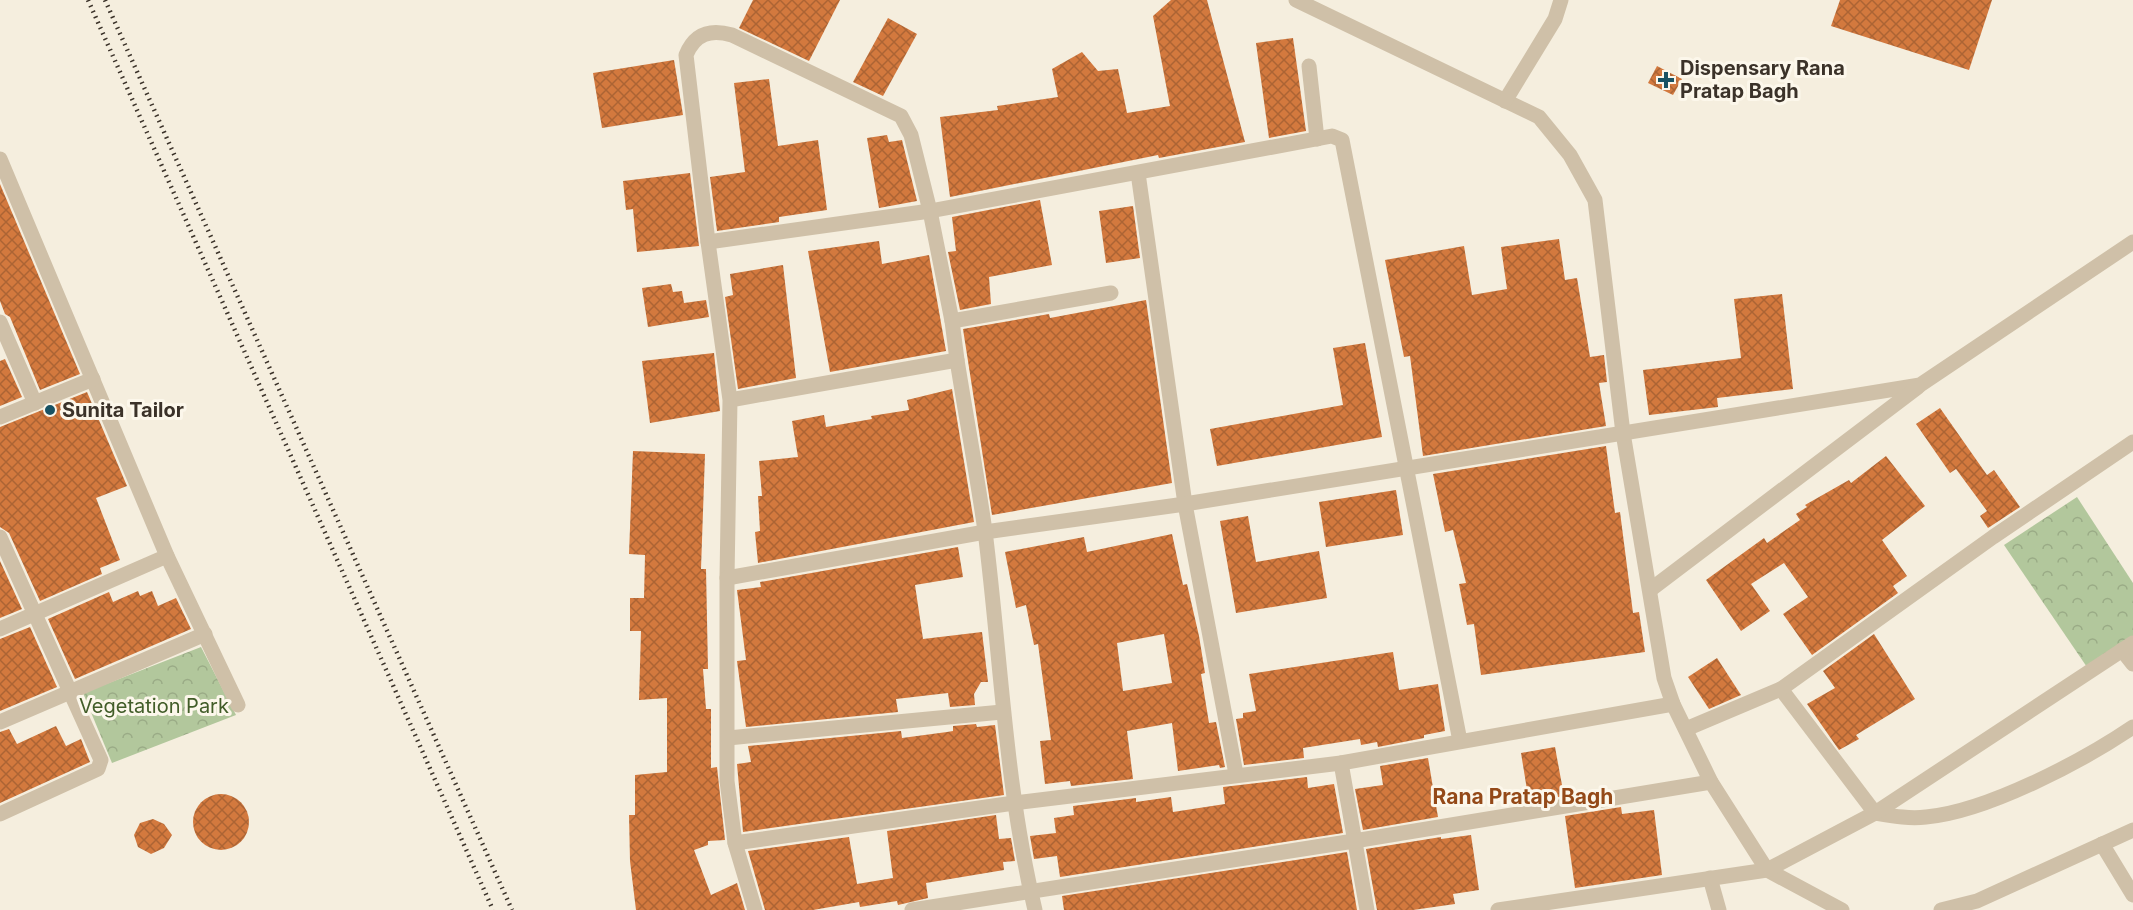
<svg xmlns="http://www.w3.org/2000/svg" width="2133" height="910" viewBox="0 0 2133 910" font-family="Inter,sans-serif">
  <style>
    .park { fill: url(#park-crowns) }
    .building { fill: url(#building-cross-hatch); fill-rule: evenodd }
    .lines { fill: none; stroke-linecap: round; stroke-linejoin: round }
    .minor { stroke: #cfc0a8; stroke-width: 15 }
    .rail { stroke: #3b3229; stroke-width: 4.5; stroke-dasharray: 1.5 4.5; stroke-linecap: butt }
    .poi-dot { fill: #195263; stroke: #fcf7eb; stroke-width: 2 }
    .labels { text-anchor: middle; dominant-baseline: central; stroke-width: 6; stroke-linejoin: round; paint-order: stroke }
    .poi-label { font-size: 20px; font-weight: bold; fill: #3b3229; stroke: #fcf7eb; text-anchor: start }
    .park-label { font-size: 20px; fill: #425d29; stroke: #fcf7eb }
    .neighbourhood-label { font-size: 21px; font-weight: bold; fill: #944918; stroke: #fcf7eb }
  </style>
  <defs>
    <pattern id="park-crowns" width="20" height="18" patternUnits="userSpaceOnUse" patternTransform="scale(1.5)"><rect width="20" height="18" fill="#b2c79c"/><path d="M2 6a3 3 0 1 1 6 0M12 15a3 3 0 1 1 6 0" fill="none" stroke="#9aab86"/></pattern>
    <pattern id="building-cross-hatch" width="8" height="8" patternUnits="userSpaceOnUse" patternTransform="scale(1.5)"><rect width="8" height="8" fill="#d3793e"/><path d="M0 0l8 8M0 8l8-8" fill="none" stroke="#ac6434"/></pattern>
  </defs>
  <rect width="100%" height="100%" fill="#f5eede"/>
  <g class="park">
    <path d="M2077,497L2133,583V644L2091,673L2004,545Z"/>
    <path d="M201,647L236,715L112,763L83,693Z"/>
  </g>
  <g class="building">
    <path d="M753,0H840L809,61L739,28Z"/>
    <path d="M1171,0H1207L1245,142L1159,158L1158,155L950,197L940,117L998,110L997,106L1058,97L1052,69L1082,52L1098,71L1118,69L1127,113L1170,106L1153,16Z"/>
    <path d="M1840,0H1992L1969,70L1831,26Z"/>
    <path d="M888,18L917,34L883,96L853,82Z"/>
    <path d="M1293,38L1306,131L1269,138L1256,43Z"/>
    <path d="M674,60L683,115L602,128L593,73Z"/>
    <path d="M1657,66L1682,79L1673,95L1648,83Z"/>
    <path d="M769,79L778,146L818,140L827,210L779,217V222L717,231L710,177L745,172L734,83Z"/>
    <path d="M887,135L889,142L902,140L917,201L879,208L867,138Z"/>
    <path d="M690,173L699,246L637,252L633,209L626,210L623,181Z"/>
    <path d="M0,184L80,374L40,390L10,317L5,314L0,301Z"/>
    <path d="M1040,200L1052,265L989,277L991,304L960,310L948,252L956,251L952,217Z"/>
    <path d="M1133,206L1140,258L1106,263L1099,211Z"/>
    <path d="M1559,239L1565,280L1577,278L1590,357L1604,355L1607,382L1599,383L1606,426L1423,456L1410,356L1404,357L1385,260L1464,246L1472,295L1507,289L1501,247Z"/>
    <path d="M879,241L882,264L929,255L946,351L830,372L808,251Z"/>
    <path d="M783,265L796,378L738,389L725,297L733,295L730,274Z"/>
    <path d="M671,284L673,292L682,291L684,303L706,300L709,317L648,327L642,288Z"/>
    <path d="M1782,294L1793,389L1717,398L1718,407L1649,415L1643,370L1741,358L1734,299Z"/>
    <path d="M1146,300L1172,483L992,515L963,329L1049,314L1050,318Z"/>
    <path d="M1365,343L1382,437L1217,466L1210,429L1343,405L1333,348Z"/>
    <path d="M714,353L720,411L650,423L642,361Z"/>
    <path d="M5,359L22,397L0,406V361Z"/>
    <path d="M952,389L974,522L758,563L755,532L760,531L758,496H762L759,461L798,457L792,421L824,415L826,427L872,419L871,416L909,410L907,400Z"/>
    <path d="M87,392L127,486L96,498L120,560L100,568L102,574L40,601L9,533L0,527V427Z"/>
    <path d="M1940,408L1987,475L1994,470L2020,507L1988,528L1980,516L1987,511L1956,469L1950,473L1916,424Z"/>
    <path d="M1606,446L1615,513L1620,512L1633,613L1639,612L1645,652L1481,675L1474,624L1467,625L1459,584L1466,583L1453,530L1445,532L1433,474Z"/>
    <path d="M633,451L705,454L701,569H706L708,669H703L706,709H711V768L717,767L725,840L708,841V845L694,850L711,895L737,883L745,910H636L630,861L629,815H635V775L667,772V698L639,700L641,631H630V598H644L645,555L629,554Z"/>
    <path d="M1886,456L1925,506L1882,540L1907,576L1893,586L1898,593L1812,655L1783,614L1808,597L1784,563L1751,584L1770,611L1741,631L1706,580L1764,538L1767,543L1800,520L1796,514L1807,507L1805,505L1849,480L1851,483Z"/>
    <path d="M1396,490L1403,535L1326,547L1319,502Z"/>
    <path d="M1248,516L1256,562L1319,551L1327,598L1236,613L1220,521Z"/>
    <path d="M1172,534L1183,585L1187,584L1199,636L1205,673L1201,674L1209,723L1216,722L1225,767L1220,768L1219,765L1178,771L1172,723L1127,731L1133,779L1071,786L1070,781L1045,784L1040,741L1051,740L1038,644L1034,645L1026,605L1016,608L1005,552L1084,537L1087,552ZM1164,634L1172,683L1123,691L1117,643Z"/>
    <path d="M958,547L963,577L915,585L923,639L982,632L988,682H981L974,694L975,705L950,707L948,693L896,699L898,712L746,727L737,661L746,660L737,590L761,587L760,582Z"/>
    <path d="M0,561L22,609L0,618Z"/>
    <path d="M138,591L140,596L152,591L158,606L176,598L191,629L75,679L48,619L109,592L113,602Z"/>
    <path d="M30,627L57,687L0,711V639Z"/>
    <path d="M1874,634L1915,699L1856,735L1859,739L1839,750L1807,704L1835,688L1823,671Z"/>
    <path d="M1393,652L1399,690L1438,684L1445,731L1424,735V738L1378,747L1377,742L1361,745L1360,739L1303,748L1304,758L1244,765L1236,719L1243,718V713L1256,711L1249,674Z"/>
    <path d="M1717,658L1741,695L1709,709L1688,677Z"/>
    <path d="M976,724L977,727L995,725L1004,795L743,832L737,764L751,762L748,746L901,731L902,738L947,732L953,731V726Z"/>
    <path d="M56,726L66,746L81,739L90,762L0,803V732L9,729L17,744Z"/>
    <path d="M1555,747L1564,796L1529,802L1521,753Z"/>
    <path d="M1428,758L1438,817L1363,830L1355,789L1383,785L1380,766Z"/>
    <path d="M1307,777L1308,788L1334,784L1343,833L1060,877L1057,856L1034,859L1030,836L1056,833L1054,818L1074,815L1073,806L1136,798V802L1171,797L1173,812L1225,804L1223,787Z"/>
    <circle cx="221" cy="822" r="28"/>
    <path d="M1621,807L1622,814L1654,810L1662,875L1575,888L1565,816Z"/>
    <path d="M996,815L999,839L1011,838L1015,861L1003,862L1004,870L926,883L928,898L898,905L897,901L860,907L859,902L813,910H765L748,851L849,837L857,884L893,878L887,831Z"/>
    <path d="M153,819L164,824L172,835L164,848L151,854L138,847L134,835L140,823Z"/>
    <path d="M1471,835L1479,890L1453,894L1455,904L1413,910H1377L1366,849L1441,837V839Z"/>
    <path d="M1347,852L1357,910H1064L1062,896Z"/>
  </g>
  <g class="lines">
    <g class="minor">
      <path d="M1296,0L1539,117L1570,155L1595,200L1623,433L1664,678L1673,704L1711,782L1767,870L1842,910"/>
      <path d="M1309,66L1317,139"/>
      <path d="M1505,101L1555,19L1561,0"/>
      <path d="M0,159L167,556L0,629"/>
      <path d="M1138,173L1185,504L1236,774"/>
      <path d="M708,242L686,55C695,33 711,29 732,35L901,116L911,135L930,211L1332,136L1342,140L1460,741"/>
      <path d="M952,321L1111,293"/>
      <path d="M0,322L35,403"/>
      <path d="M957,360C966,417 977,474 985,531C1001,658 1005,785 1035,910"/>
      <path d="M730,400L957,360L952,321L930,211L708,242L730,400L727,578V781L735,843L755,910"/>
      <path d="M0,417L93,379"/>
      <path d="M0,537L101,760L98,769L0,814"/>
      <path d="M167,556L238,705"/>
      <path d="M727,578L985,532L1185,504L1920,385L2133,242"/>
      <path d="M1650,590L1918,387"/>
      <path d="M2122,650L2133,664"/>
      <path d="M1781,689L1875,813C1893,816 1909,819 1926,817C1986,812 2083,761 2133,727"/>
      <path d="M0,722L205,634"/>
      <path d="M1686,729L1781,689L1993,537L2133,442"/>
      <path d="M728,738L1002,712"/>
      <path d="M1341,763L1367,910"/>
      <path d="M735,843L1014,803L1341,763L1673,704"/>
      <path d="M2102,844L2133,895"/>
      <path d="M1710,878L1719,910"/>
      <path d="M912,910L1354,841L1711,782"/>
      <path d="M1498,910L1767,870L1875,813L2133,643"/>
      <path d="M1941,910L1977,901L2133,830"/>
    </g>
    <g class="rail">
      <path d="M88,0L493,910"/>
      <path d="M105,0L512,910"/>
    </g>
  </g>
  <g class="poi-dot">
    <path d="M1663 71h6v6h6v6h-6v6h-6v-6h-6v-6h6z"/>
    <circle cx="50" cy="410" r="6"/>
  </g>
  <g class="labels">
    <g class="poi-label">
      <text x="1680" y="68">Dispensary Rana<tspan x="1680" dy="23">Pratap Bagh</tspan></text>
      <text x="62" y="410">Sunita Tailor</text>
    </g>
    <g class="park-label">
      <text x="154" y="706">Vegetation Park</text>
    </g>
    <g class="neighbourhood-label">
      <text x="1523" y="796">Rana Pratap Bagh</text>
    </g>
  </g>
</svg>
